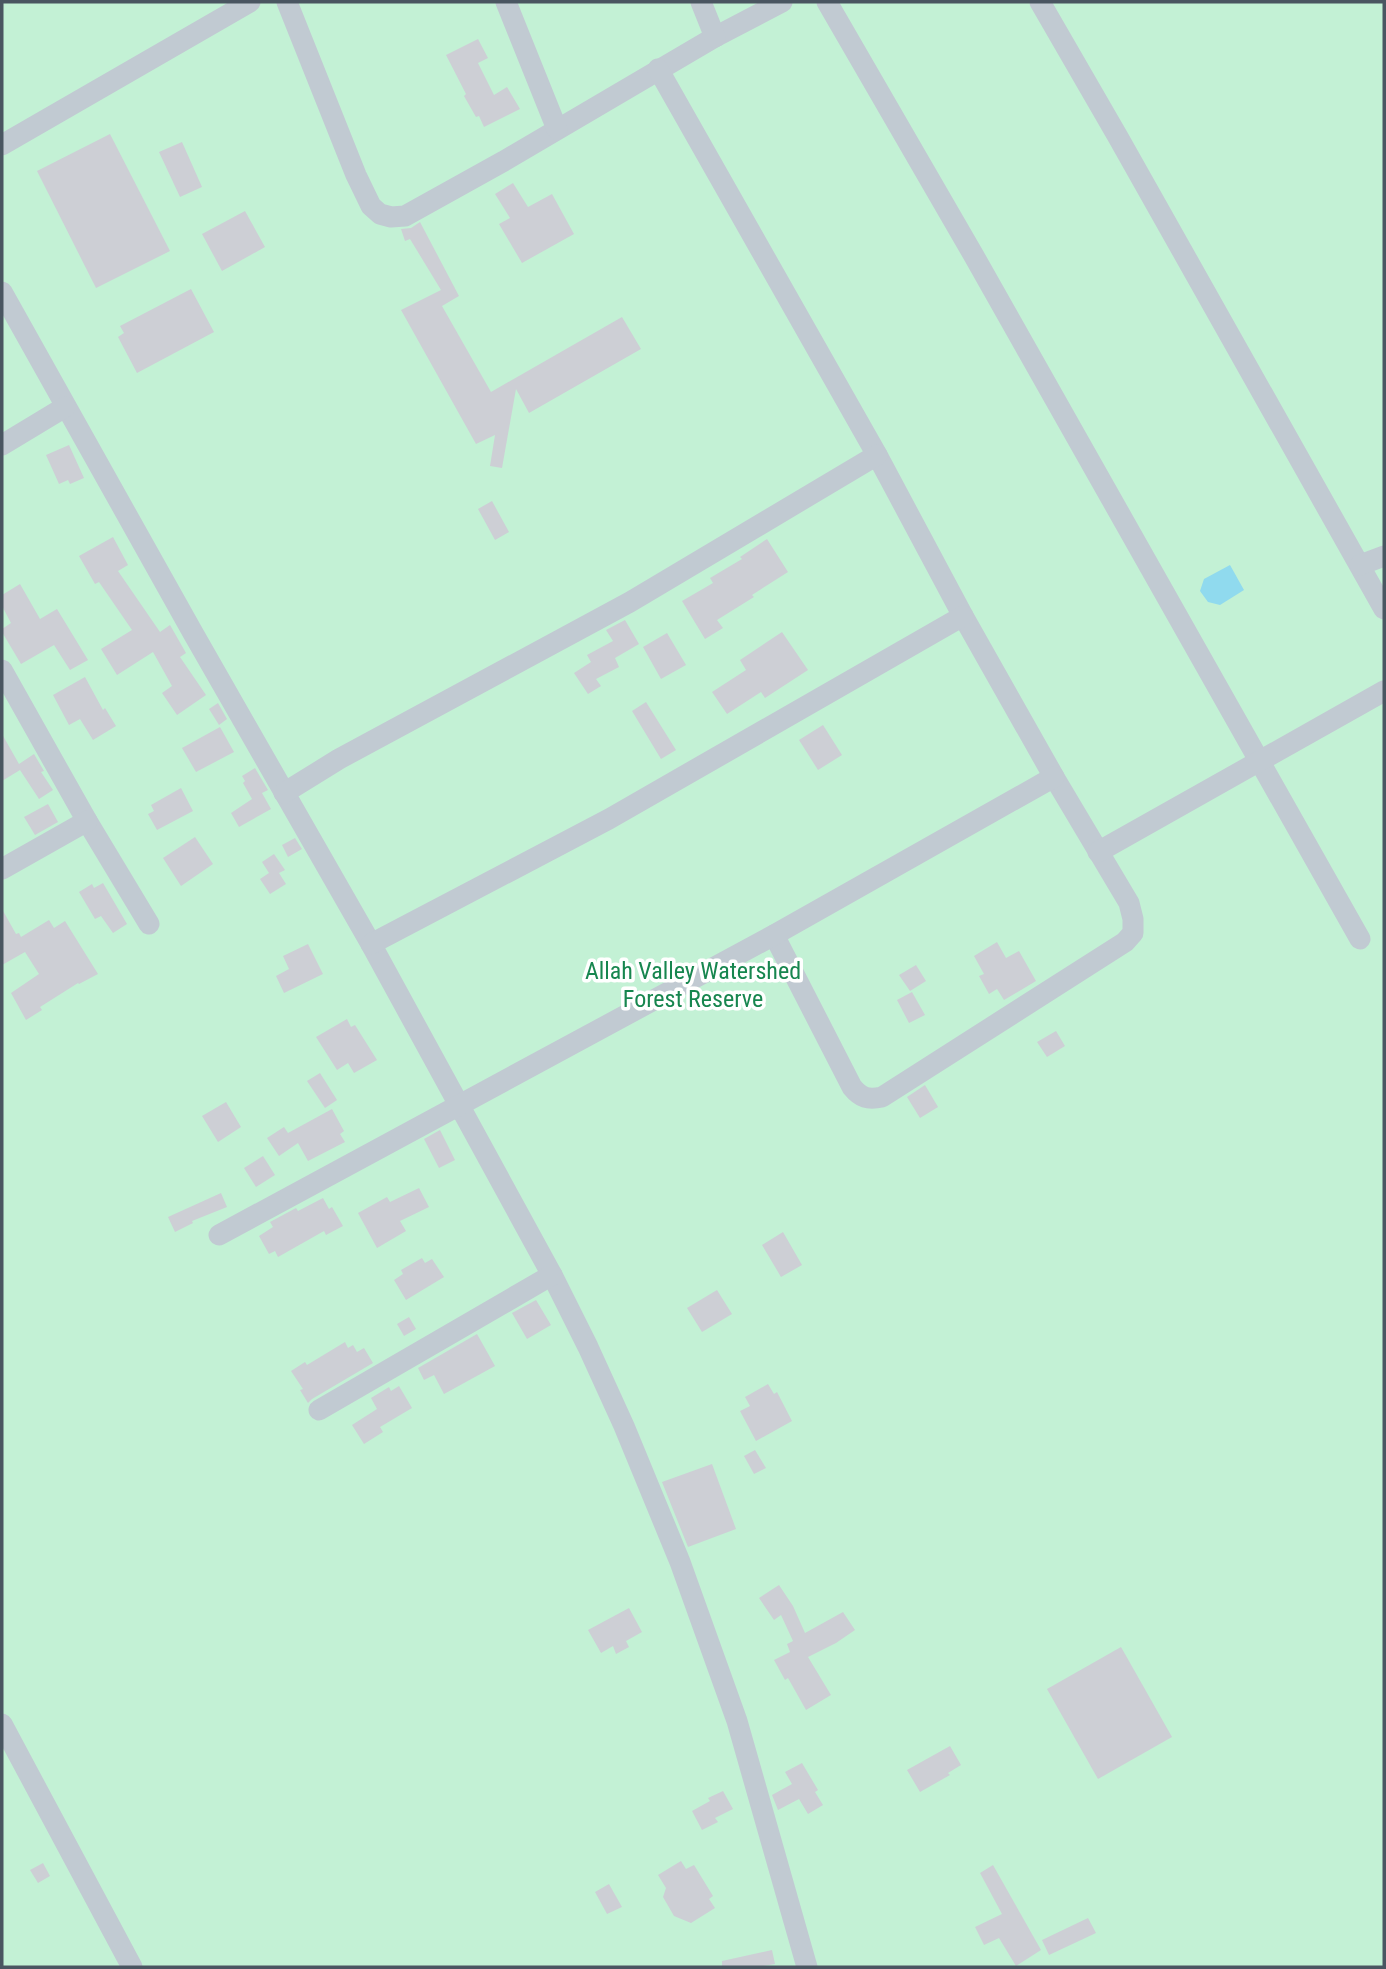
<svg xmlns="http://www.w3.org/2000/svg" width="1386" height="1969" viewBox="0 0 1386 1969" font-family="'Roboto Condensed',sans-serif">
  <style>
    .green { fill: #c3f1d5 }
    .water { fill: #90daee }
    .building { fill: #cdcfd5 }
    .lines { fill: none; stroke-linecap: round; stroke-linejoin: round }
    .minor { stroke: #c1cad2; stroke-width: 21 }
    .labels { text-anchor: middle; dominant-baseline: central; stroke-width: 7; stroke-linejoin: round; paint-order: stroke }
    .park-label { font-size: 24px; fill: #17864f; stroke: #fff }
  </style>
  <rect width="100%" height="100%" fill="#f5f3f3"/>
  <rect class="green" x="2" y="2" width="1382" height="1965"/>
  <path class="water" d="M1230,565L1244,590L1220,605L1208,602L1200,591L1204,579Z"/>
  <g class="building">
    <path d="M478,39L488,58L478,63L494,95L507,87L520,109L484,127L479,116L476,117L464,96L466,94L446,55Z"/>
    <path d="M110,134L170,251L96,288L37,171Z"/>
    <path d="M182,142L202,187L180,197L159,152Z"/>
    <path d="M513,183L528,207L552,194L574,234L522,263L499,224L510,218L495,194Z"/>
    <path d="M245,211L265,247L222,271L202,234Z"/>
    <path d="M420,222L459,296L442,306L491,392L622,317L641,349L529,413L516,389L502,468L490,466L495,435L476,444L401,310L441,290L410,239L405,241L401,229L411,228Z"/>
    <path d="M191,289L214,332L137,373L118,337L124,333L120,326Z"/>
    <path d="M69,445L84,478L70,484L68,480L59,484L46,455Z"/>
    <path d="M492,501L509,532L495,540L478,509Z"/>
    <path d="M113,537L128,565L118,571L160,632L170,625L186,653L180,657L206,695L177,715L162,693L172,686L153,652L117,675L101,649L132,630L99,582L95,584L79,556Z"/>
    <path d="M767,539L788,572L752,595L754,597L717,620L723,628L705,639L682,601L713,583L710,578L742,559L740,557Z"/>
    <path d="M20,584L40,619L57,609L88,660L70,670L54,645L21,664L2,632V629L11,623L2,606V595Z"/>
    <path d="M625,620L639,644L615,658L619,667L596,679L601,686L588,694L574,673L591,662L587,655L613,641L606,630Z"/>
    <path d="M782,632L808,670L765,698L761,692L727,714L712,692L746,670L740,660Z"/>
    <path d="M667,633L686,665L661,679L643,647Z"/>
    <path d="M85,677L103,710L105,708L116,726L93,740L80,719L69,725L53,695Z"/>
    <path d="M646,702L676,750L661,759L632,711Z"/>
    <path d="M218,703L227,719L219,725L209,709Z"/>
    <path d="M823,725L842,755L818,770L799,740Z"/>
    <path d="M220,727L234,752L196,772L182,748Z"/>
    <path d="M2,734L19,764L34,754L44,771L41,772L53,790L39,799L20,770L2,781Z"/>
    <path d="M255,768L268,790L262,793L271,809L239,827L231,813L252,799L243,783L245,781L242,776Z"/>
    <path d="M181,788L193,811L157,830L148,814L154,811L151,805Z"/>
    <path d="M48,804L58,822L35,835L24,817Z"/>
    <path d="M195,837L213,864L181,886L163,858Z"/>
    <path d="M295,838L302,849L288,857L282,845Z"/>
    <path d="M274,854L285,870L279,873L286,884L270,894L260,879L269,873L262,862Z"/>
    <path d="M103,883L127,924L113,933L101,916L95,919L79,892L92,884L94,888Z"/>
    <path d="M2,909L16,934L19,933L21,937L49,920L54,928L65,921L98,974L79,984L78,983L40,1007L42,1010L26,1020L11,993L39,974L25,952L2,965Z"/>
    <path d="M997,942L1006,958L1019,951L1036,981L1004,1000L997,989L989,994L979,976L984,974L974,956Z"/>
    <path d="M308,944L323,974L284,993L276,976L289,969L283,956Z"/>
    <path d="M916,965L926,981L910,991L899,975Z"/>
    <path d="M912,992L925,1015L909,1023L897,1000Z"/>
    <path d="M347,1019L351,1027L355,1025L377,1060L354,1073L348,1063L337,1070L316,1037Z"/>
    <path d="M1056,1031L1065,1046L1047,1057L1037,1042Z"/>
    <path d="M320,1073L337,1100L325,1108L307,1081Z"/>
    <path d="M925,1085L938,1107L920,1118L907,1097Z"/>
    <path d="M226,1102L241,1127L218,1142L202,1116Z"/>
    <path d="M332,1109L344,1131L340,1134L345,1142L308,1161L298,1143L279,1156L267,1138L284,1127L288,1133Z"/>
    <path d="M440,1130L455,1160L439,1168L424,1139Z"/>
    <path d="M263,1156L275,1175L256,1187L244,1168Z"/>
    <path d="M419,1188L429,1207L400,1221L406,1231L377,1248L358,1213L387,1197L390,1202Z"/>
    <path d="M221,1193L227,1207L192,1221L193,1223L175,1232L168,1217Z"/>
    <path d="M323,1198L329,1209L332,1207L343,1226L326,1235L324,1231L278,1257L275,1251L269,1254L259,1236L273,1227L270,1222L296,1208L298,1211Z"/>
    <path d="M783,1232L802,1265L781,1277L762,1245Z"/>
    <path d="M422,1258L425,1263L432,1259L444,1277L406,1300L394,1280L403,1274L401,1270Z"/>
    <path d="M717,1290L732,1314L702,1332L687,1308Z"/>
    <path d="M536,1300L551,1325L527,1339L512,1313Z"/>
    <path d="M409,1317L416,1329L404,1336L397,1324Z"/>
    <path d="M477,1334L495,1366L444,1394L434,1375L424,1380L418,1368Z"/>
    <path d="M345,1342L348,1348L353,1345L357,1352L364,1348L373,1363L312,1399L308,1403L300,1390L303,1389L291,1371L305,1362L307,1365Z"/>
    <path d="M768,1384L774,1394L777,1392L792,1421L756,1441L740,1411L750,1406L745,1397Z"/>
    <path d="M399,1386L412,1408L380,1427L383,1432L364,1444L352,1425L377,1409L371,1398L389,1387L391,1391Z"/>
    <path d="M755,1450L766,1468L754,1474L744,1456Z"/>
    <path d="M712,1464L736,1529L688,1547L662,1482Z"/>
    <path d="M779,1585L793,1606L805,1633L843,1612L855,1630L836,1643L808,1657L831,1695L806,1710L788,1678L785,1680L774,1660L790,1652L787,1644L793,1641L781,1615L774,1620L759,1598Z"/>
    <path d="M629,1608L642,1632L626,1641L629,1647L616,1654L613,1646L601,1653L588,1630Z"/>
    <path d="M1121,1647L1172,1737L1098,1779L1047,1689Z"/>
    <path d="M950,1746L961,1765L948,1773L950,1775L920,1792L907,1770Z"/>
    <path d="M802,1763L818,1790L815,1792L823,1805L808,1814L799,1799L778,1810L772,1795L792,1784L785,1772Z"/>
    <path d="M723,1791L733,1809L715,1818L718,1822L702,1830L692,1811L710,1801L708,1798Z"/>
    <path d="M681,1861L686,1869L694,1865L713,1896L709,1899L715,1908L691,1923L674,1916L663,1897L666,1888L658,1875Z"/>
    <path d="M43,1863L50,1876L38,1883L30,1870Z"/>
    <path d="M993,1865L1041,1950L1016,1966L999,1938L984,1945L975,1927L1002,1914L980,1873Z"/>
    <path d="M609,1884L622,1907L607,1914L595,1892Z"/>
    <path d="M1088,1918L1096,1933L1049,1955L1042,1940Z"/>
    <path d="M772,1950L775,1964L758,1967H722V1961Z"/>
  </g>
  <g class="lines">
    <g class="minor">
      <path d="M287,2L356,175L371,206L380,214L391,217L405,216L504,161L715,37L782,2"/>
      <path d="M506,2L557,129"/>
      <path d="M701,2L715,37"/>
      <path d="M827,2L974,256L1360,939"/>
      <path d="M1040,2L1118,137L1384,609"/>
      <path d="M658,69L877,455L963,616L1054,777L1129,903L1133,919V933L1125,942L882,1097C868,1100 861,1098 852,1087L774,935"/>
      <path d="M2,145L250,2"/>
      <path d="M2,292L193,633L371,944L552,1275L588,1347L624,1426L680,1562L737,1721L807,1967"/>
      <path d="M2,445L65,407"/>
      <path d="M1360,565L1384,556"/>
      <path d="M2,670L87,821L149,924"/>
      <path d="M284,793L339,759L630,602L877,455"/>
      <path d="M1098,852L1384,691"/>
      <path d="M2,869L87,821"/>
      <path d="M371,944L609,819L963,616"/>
      <path d="M219,1235L774,935L1054,777"/>
      <path d="M319,1410L552,1275"/>
      <path d="M2,1724L132,1967"/>
    </g>
  </g>
  <g class="labels">
    <g class="park-label">
      <text x="693" y="971">Allah Valley Watershed<tspan x="693" dy="28">Forest Reserve</tspan></text>
    </g>
  </g>
  <rect width="1386" height="1969" fill="none" stroke="#4a5661" stroke-width="7"/>
</svg>
